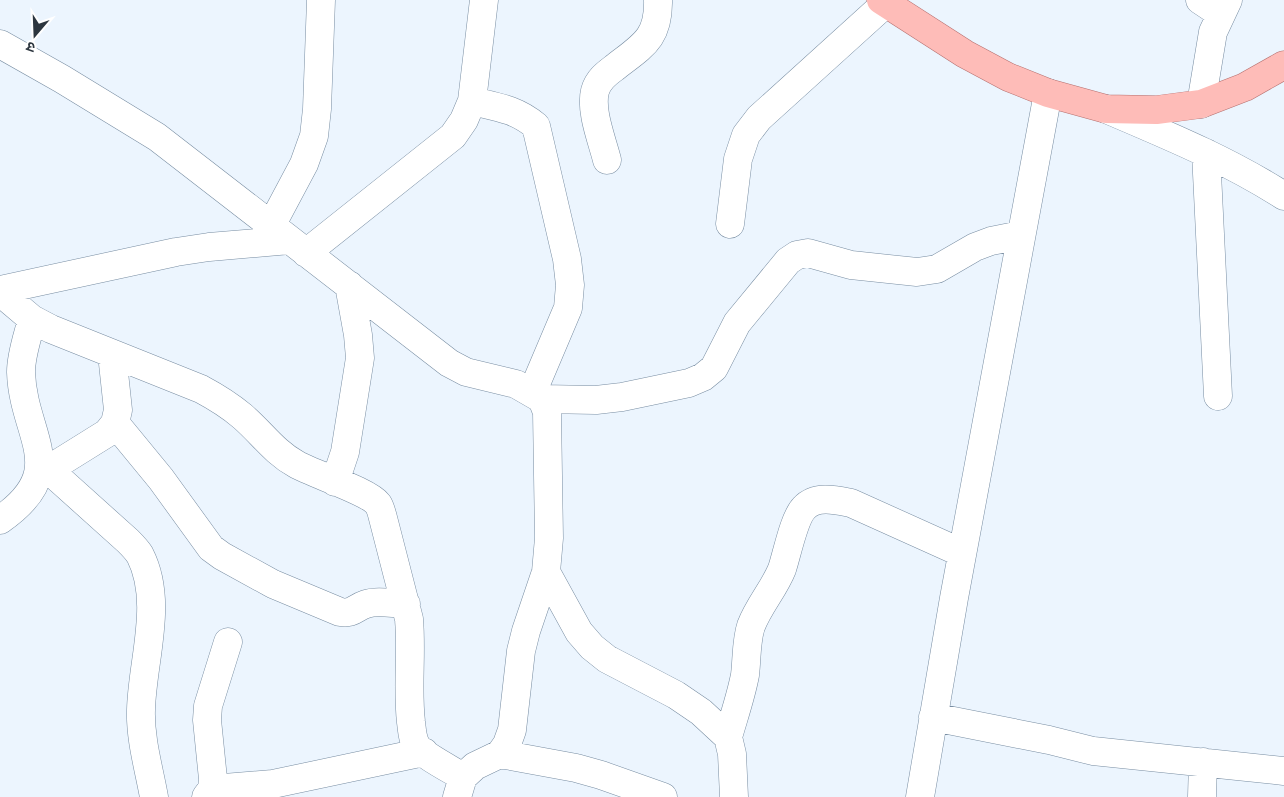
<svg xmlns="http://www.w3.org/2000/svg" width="1284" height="797" viewBox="0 0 1284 797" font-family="'Roboto Serif','Noto Sans Devanagari',serif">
	<rect width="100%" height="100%" fill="#ecf5fe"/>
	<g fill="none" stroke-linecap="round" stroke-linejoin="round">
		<g stroke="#788da2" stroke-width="29">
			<path id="minor" d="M1200 0 1221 14
				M0 44 62 79 157 137 449 363 466 372 516 384 542 399 547 412 549 538 546 572 526 631 521 651 512 730 507 744 500 754 475 766 463 777 457 797
				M472 101C497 107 516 109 536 126L567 259 570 285 568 308 532 393
				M1201 104 1213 32 1228 0
				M1106 109C1167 135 1228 160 1284 196
				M1206 153 1218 396
				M607 160C602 140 590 111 595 91 598 80 606 74 614 68 642 46 659 39 658 0
				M730 224 738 159 746 135 759 118 886 3
				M271 226 304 164 314 136 317 109 321 0
				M306 253 453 136 464 120 472 101 484 0
				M0 290 176 252 209 247 290 240
				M0 292 32 319 51 329 201 389C216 397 229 405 242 416 261 432 274 452 296 464 313 474 368 491 378 504 380 507 382 514 383 518L409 619C412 653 407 688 411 722 412 729 412 738 416 745 422 755 452 770 463 777
				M542 399 596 400 622 397 689 383 703 377 714 368 737 323 788 261 797 255 808 253 851 265 917 272 937 269 975 247 991 241 1021 235
				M115 423 161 479 211 548 222 556 273 584 340 612C354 614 354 608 366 604 378 600 394 604 406 604
				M49 470 128 541C132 545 137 550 140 555 164 602 142 661 141 710 140 739 149 769 154 797
				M38 476 107 433 115 423 118 410 112 354
				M335 482 345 452 360 358 358 335 349 285
				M0 520C72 470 23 437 21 372 21 354 28 336 32 319
				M546 572 579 632 592 647 607 659 676 695 701 712 728 737 732 754 734 797
				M933 717 1049 740 1093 751 1284 771
				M728 737C734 716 741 696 745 675 747 659 746 641 751 626 759 605 774 589 782 569 787 554 794 518 804 508 816 495 836 500 851 503L962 553
				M500 754 576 768 601 775 663 797
				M212 789 273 784 424 752
				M206 797 212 789 213 779 207 720 208 706 228 642
				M920 797 954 598 1048 93
				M1202 797 1203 762"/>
		</g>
		<g stroke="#b5706f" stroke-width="29">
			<path id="major" d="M881 0 965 54 1008 77 1048 93 1106 109 1156 110 1201 104 1245 87 1284 65"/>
		</g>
		<use href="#minor" stroke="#fff" stroke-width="28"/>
		<use href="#major" stroke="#febcb8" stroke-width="28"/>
	</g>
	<g transform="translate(35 35) rotate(199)" stroke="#ffffff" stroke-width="4" paint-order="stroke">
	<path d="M0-4L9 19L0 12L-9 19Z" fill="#2d363f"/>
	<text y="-8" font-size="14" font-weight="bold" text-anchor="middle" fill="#2d363f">उ</text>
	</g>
</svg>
